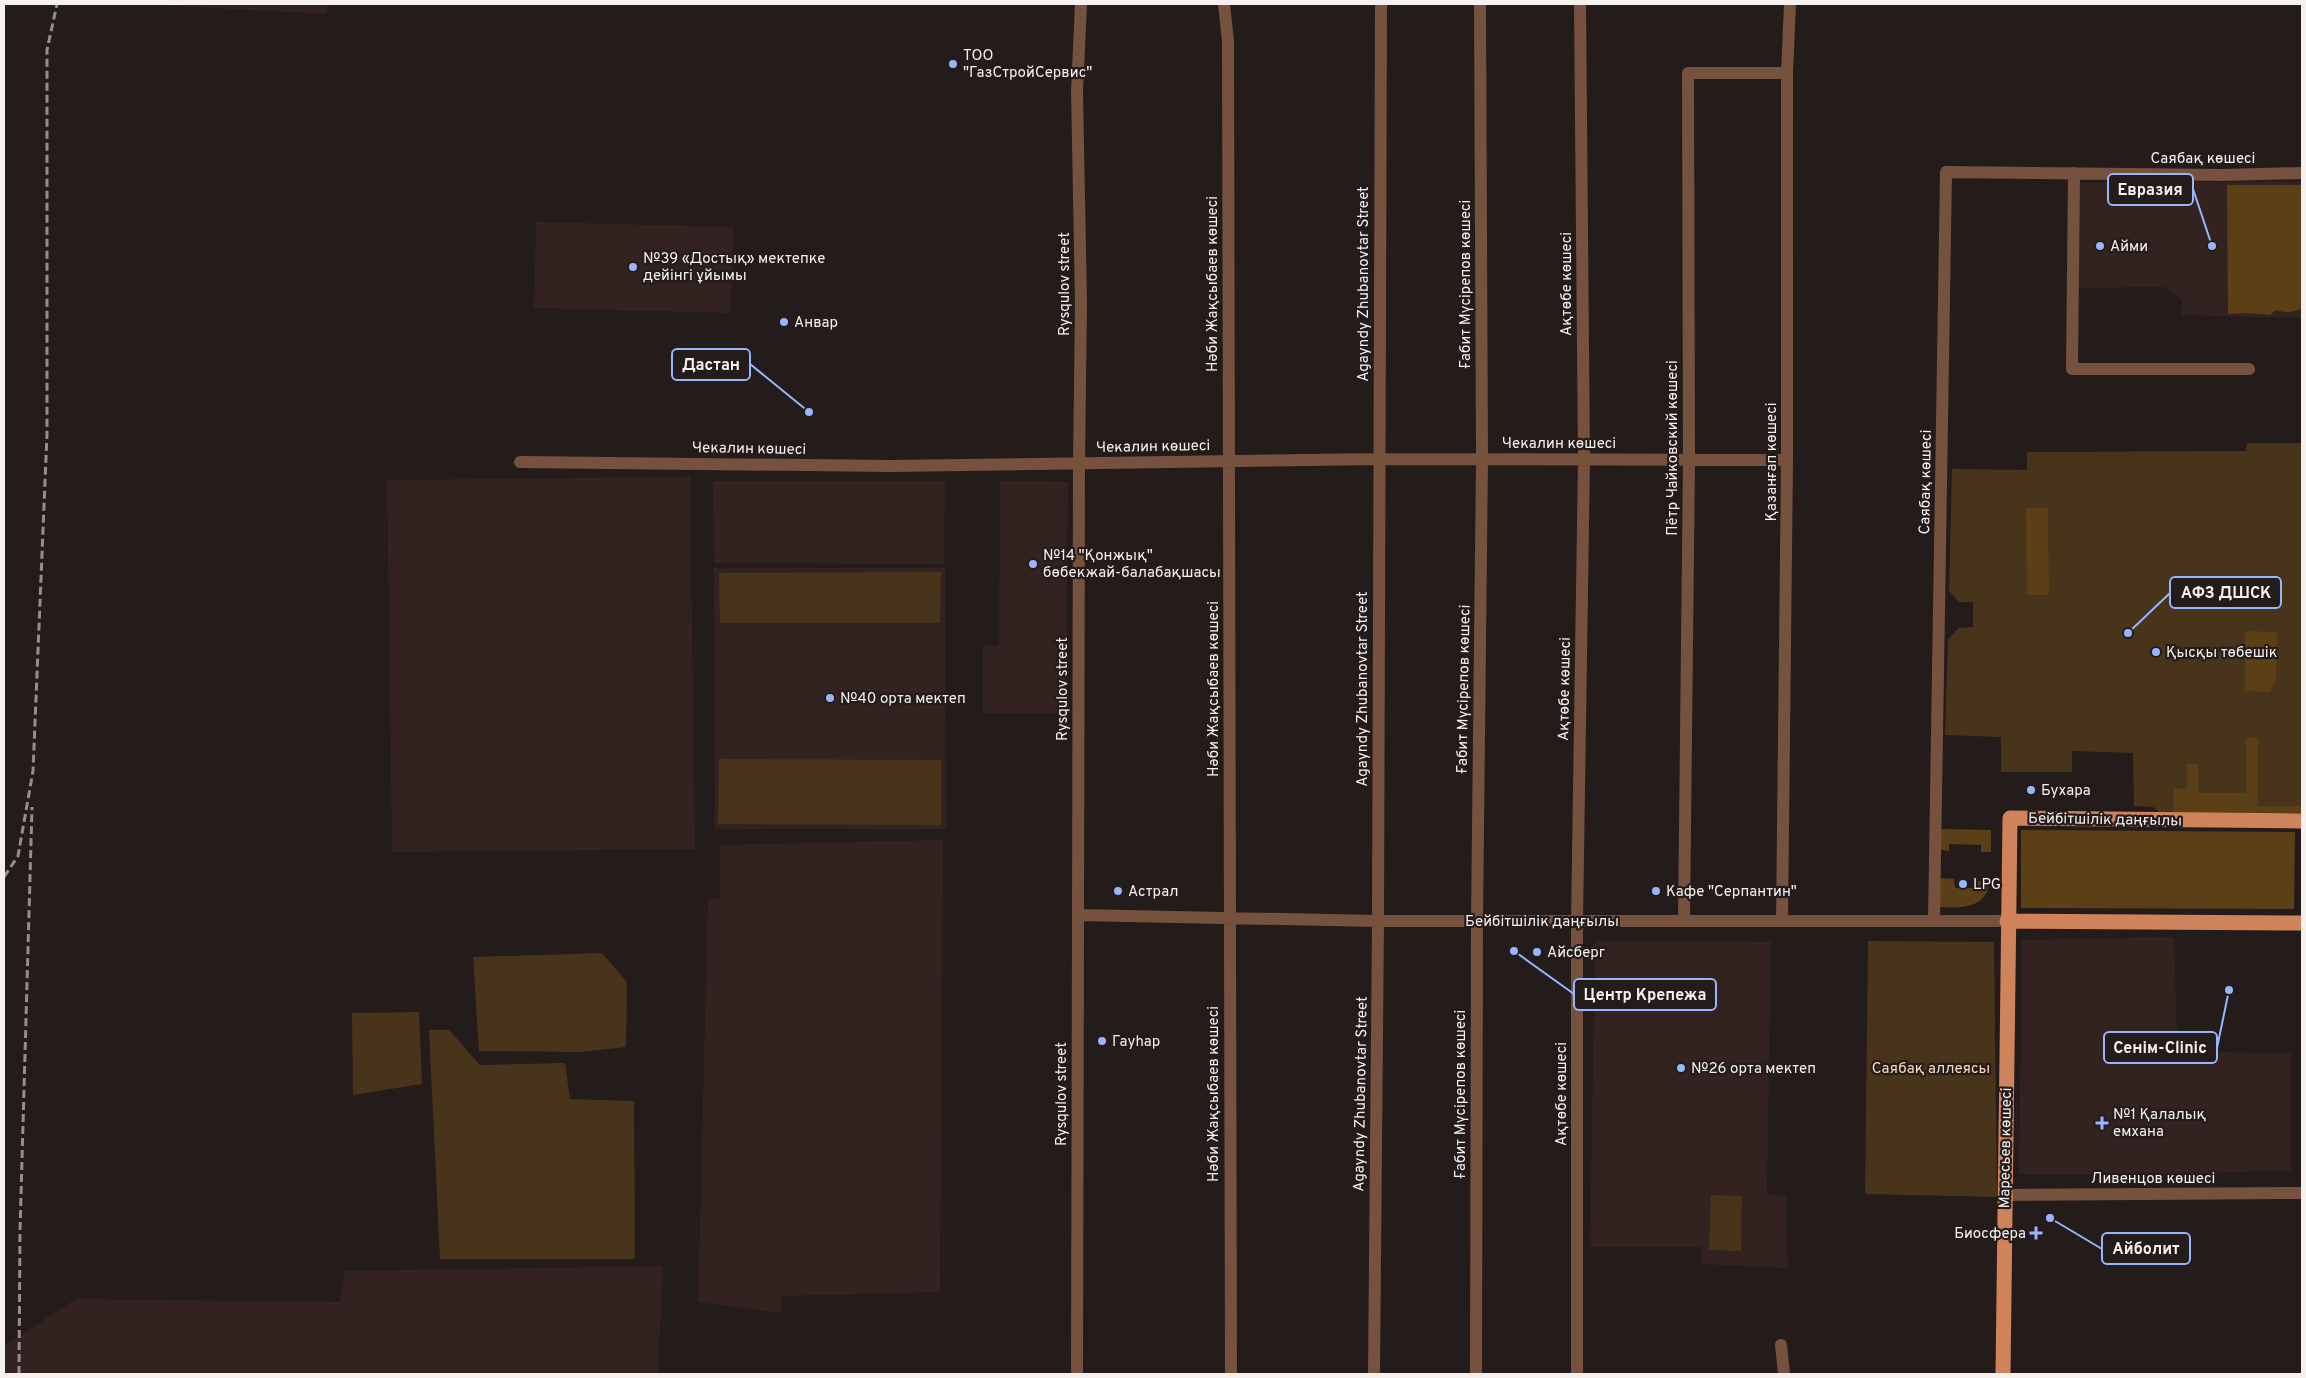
<svg xmlns="http://www.w3.org/2000/svg" width="2306" height="1378" viewBox="0 0 2306 1378" font-family="Overpass,sans-serif">
	<rect width="100%" height="100%" fill="#241b1b"/>
	<path fill="#322321" d="M139 4H328L327 14Z
		M2302 181V318L2182 315V300L2164 287 2078 288V183Z
		M536 222 733 227 731 313 534 308Z
		M690 477 695 849 392 852 387 480Z
		M713 481H945L944 564 714 563Z
		M1000 481 1068 482 1066 713H983V646L999 645Z
		M714 568H945L946 829H715Z
		M943 840 940 1292 782 1296 781 1313 698 1302 708 899 720 898V845Z
		M2174 937 2177 1034 2193 1052 2291 1053V1170L2185 1174H2019L2022 940Z
		M1595 941 1771 942 1767 1194 1786 1196 1788 1268 1702 1264V1247H1590Z
		M663 1266 658 1374H4V1346L76 1299 340 1302 345 1271Z"/>
	<path fill="#47341b" d="M2247 443H2302V813H2160L2153 807 2134 806 2133 753 2072 751V772H2001V737L1945 735 1948 639 1959 628 1973 627V602H1959L1949 591 1952 469 2027 470V452L2246 451Z
		M941 572 940 623H720L719 573Z
		M719 759 941 760V825L718 824Z
		M1868 941 1994 942 1997 1197 1865 1194Z
		M602 953 627 982 626 1047 581 1052 479 1051 473 957Z
		M419 1012 422 1084 353 1095 352 1013Z
		M429 1030H449L480 1065 565 1063 570 1099 634 1101 635 1259H440Z
		M1711 1195 1742 1196 1741 1251 1709 1250Z"/>
	<path fill="#5b3f16" d="M2227 185H2302V308C2294 313 2285 313 2276 310L2270 315 2248 313 2228 314Z
		M2026 508H2048L2049 595H2027Z
		M2245 631 2277 632 2276 680 2270 692 2245 691Z
		M2246 738H2258V806H2302V813H2173L2174 789 2187 788V764H2198V793H2246Z
		M1941 829 1991 830V852H1981V845L1949 844V851L1941 850Z
		M2021 830 2295 832 2294 909 2021 908Z
		M1940 878 1954 879 1955 888H1972L1973 881H1989C1988 909 1960 908 1940 907Z"/>
	<g fill="none" stroke-linecap="round" stroke-linejoin="round">
		<path stroke="#76513e" stroke-width="12" d="M1224 4 1228 41 1231 1374
			M2074 173 2072 369H2249
			M520 462 891 466 1378 459 1787 460
			M1078 915 1378 921H2007
			M1684 921 1689 459 1688 73H1787
			M1782 921 1787 460V73L1790 4
			M1934 921 1946 172 2223 175 2302 173
			M2005 1195 2302 1193
			M1781 1345 1784 1374
			M1077 1374 1079 464 1081 302 1077 91 1081 4
			M1374 1374 1378 921 1381 4
			M1476 1374 1477 921 1482 459 1480 4
			M1577 1374V921L1584 459 1580 4"/>
		<path stroke="#cf835a" stroke-width="15" d="M2007 921 2302 923
			M2003 1374 2010 818 2302 821"/>
		<path stroke="#958e8d" stroke-width="3" stroke-dasharray="8 4" stroke-linecap="butt" d="M4 877 18 856 33 771 47 434V50L57 4
			M19 1374 20 1231 32 807"/>
	</g>
	<g fill="#97b6fd" stroke="#241b1b" stroke-width="2">
		<circle cx="953" cy="64" r="5"/>
		<circle cx="2100" cy="246" r="5"/>
		<circle cx="633" cy="267" r="5"/>
		<circle cx="784" cy="322" r="5"/>
		<circle cx="1033" cy="564" r="5"/>
		<circle cx="2156" cy="652" r="5"/>
		<circle cx="830" cy="698" r="5"/>
		<circle cx="2031" cy="790" r="5"/>
		<circle cx="1963" cy="884" r="5"/>
		<circle cx="1118" cy="891" r="5"/>
		<circle cx="1656" cy="891" r="5"/>
		<circle cx="1537" cy="952" r="5"/>
		<circle cx="1102" cy="1041" r="5"/>
		<circle cx="1681" cy="1068" r="5"/>
		<path d="M2099.5 1115.5h5v5h5v5h-5v5h-5v-5h-5v-5h5z"/>
		<path d="M2033.5 1225.5h5v5h5v5h-5v5h-5v-5h-5v-5h5z"/>
	</g>
	<g text-anchor="middle" stroke-width="4.5" stroke-linejoin="round" paint-order="stroke">
		<g font-size="15" fill="#f6f0ef" stroke="#241b1b" text-anchor="start">
			<text x="963" y="60">ТОО<tspan x="963" dy="17">"ГазСтройСервис"</tspan></text>
			<text x="2110" y="251">Айми</text>
			<text x="643" y="263">№39 «Достық» мектепке<tspan x="643" dy="17">дейінгі ұйымы</tspan></text>
			<text x="794" y="327">Анвар</text>
			<text x="1043" y="560">№14 "Қонжық"<tspan x="1043" dy="17">бөбекжай-балабақшасы</tspan></text>
			<text x="2166" y="657">Қысқы төбешік</text>
			<text x="840" y="703">№40 орта мектеп</text>
			<text x="2041" y="795">Бухара</text>
			<text x="1973" y="889">LPG</text>
			<text x="1128" y="896">Астрал</text>
			<text x="1666" y="896">Кафе "Серпантин"</text>
			<text x="1547" y="957">Айсберг</text>
			<text x="1112" y="1046">Гауhар</text>
			<text x="1691" y="1073">№26 орта мектеп</text>
			<text x="2113" y="1119">№1 Қалалық<tspan x="2113" dy="17">емхана</tspan></text>
			<text x="2026" y="1238" text-anchor="end">Биосфера</text>
		</g>
		<g font-size="15" fill="#f6f0ef" stroke="#241b1b">
			<text x="2203" y="163">Саябақ көшесі</text>
			<text transform="translate(1064 284) rotate(-90)" y="5">Rysqulov street</text>
			<text transform="translate(1212 284) rotate(-90)" y="5">Нәби Жақсыбаев көшесі</text>
			<text transform="translate(1363 284) rotate(-90)" y="5">Agayndy Zhubanovtar Street</text>
			<text transform="translate(1465 284) rotate(-90)" y="5">Ғабит Мүсірепов көшесі</text>
			<text transform="translate(1566 284) rotate(-90)" y="5">Ақтөбе көшесі</text>
			<text x="1559" y="448">Чекалин көшесі</text>
			<text transform="translate(1153 446) rotate(-1)" y="5">Чекалин көшесі</text>
			<text transform="translate(749 448) rotate(1)" y="5">Чекалин көшесі</text>
			<text transform="translate(1672 448) rotate(-90)" y="5">Пётр Чайковский көшесі</text>
			<text transform="translate(1771 462) rotate(-90)" y="5">Қазанғап көшесі</text>
			<text transform="translate(1925 482) rotate(-89)" y="5">Саябақ көшесі</text>
			<text transform="translate(1062 689) rotate(-90)" y="5">Rysqulov street</text>
			<text transform="translate(1213 689) rotate(-90)" y="5">Нәби Жақсыбаев көшесі</text>
			<text transform="translate(1362 689) rotate(-90)" y="5">Agayndy Zhubanovtar Street</text>
			<text transform="translate(1463 689) rotate(-89)" y="5">Ғабит Мүсірепов көшесі</text>
			<text transform="translate(1564 689) rotate(-89)" y="5">Ақтөбе көшесі</text>
			<text transform="translate(2105 819) rotate(1)" y="5">Бейбітшілік даңғылы</text>
			<text x="1542" y="926">Бейбітшілік даңғылы</text>
			<text transform="translate(1061 1094) rotate(-90)" y="5">Rysqulov street</text>
			<text transform="translate(1213 1094) rotate(-90)" y="5">Нәби Жақсыбаев көшесі</text>
			<text transform="translate(1360 1094) rotate(-89)" y="5">Agayndy Zhubanovtar Street</text>
			<text transform="translate(1460 1094) rotate(-90)" y="5">Ғабит Мүсірепов көшесі</text>
			<text transform="translate(1561 1094) rotate(-90)" y="5">Ақтөбе көшесі</text>
			<text transform="translate(2005 1148) rotate(-89)" y="5">Маресьев көшесі</text>
			<text x="2153" y="1183">Ливенцов көшесі</text>
		</g>
		<g font-size="15" fill="#fcddb8" stroke="#241b1b">
			<text x="1931" y="1073">Саябақ аллеясы</text>
		</g>
	</g>
	<path fill="none" stroke="#97b6fd" stroke-width="2" d="M2212 246L2193 189M809 412L750 364M2128 633L2170 593M1514 951L1574 994M2229 990L2217 1048M2050 1218L2102 1249"/>
	<g fill="#97b6fd" stroke="#241b1b" stroke-width="2">
		<circle cx="2212" cy="246" r="5"/>
		<circle cx="809" cy="412" r="5"/>
		<circle cx="2128" cy="633" r="5"/>
		<circle cx="1514" cy="951" r="5"/>
		<circle cx="2229" cy="990" r="5"/>
		<circle cx="2050" cy="1218" r="5"/>
	</g>
	<g fill="#241b1b" stroke="#97b6fd" stroke-width="2">
		<rect x="2108" y="174" width="85" height="31" rx="5"/>
		<rect x="672" y="349" width="78" height="31" rx="5"/>
		<rect x="2170" y="577" width="111" height="31" rx="5"/>
		<rect x="1574" y="979" width="142" height="31" rx="5"/>
		<rect x="2104" y="1032" width="113" height="31" rx="5"/>
		<rect x="2102" y="1233" width="88" height="31" rx="5"/>
	</g>
	<g font-size="16" text-anchor="middle" font-weight="bold" fill="#f6f0ef">
		<text x="2150" y="195">Евразия</text>
		<text x="711" y="370">Дастан</text>
		<text x="2226" y="598">АФЗ ДШСК</text>
		<text x="1645" y="1000">Центр Крепежа</text>
		<text x="2160" y="1053">Сенім-Clinic</text>
		<text x="2146" y="1254">Айболит</text>
	</g>
	<rect width="2306" height="1378" fill="none" stroke="#f6f0ef" stroke-width="10"/>
</svg>
